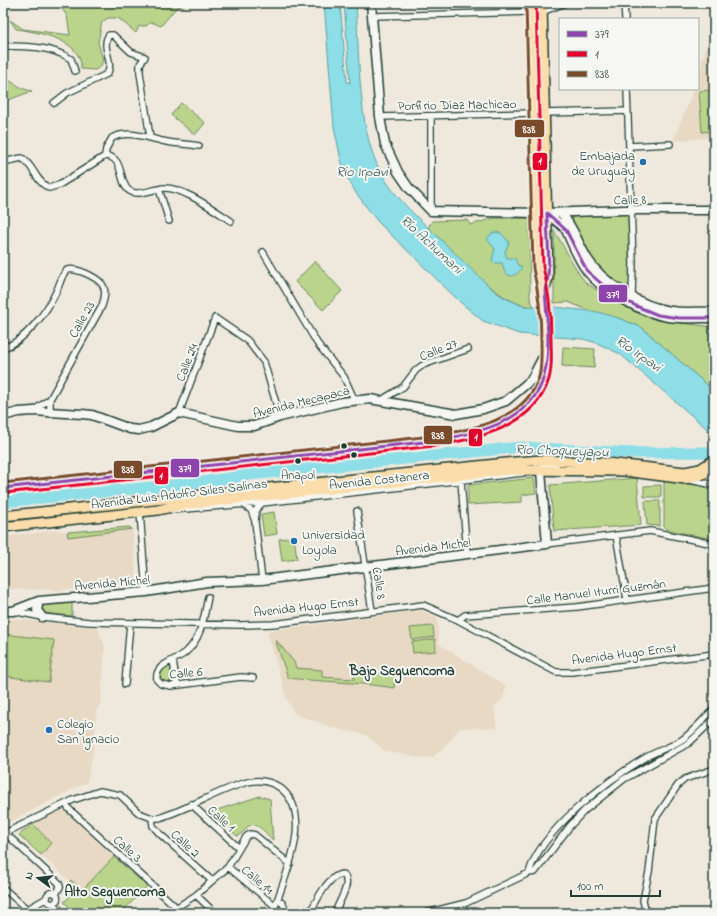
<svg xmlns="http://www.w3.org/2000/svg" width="717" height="916" viewBox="0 0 717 916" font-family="'Indie Flower',sans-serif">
	<rect width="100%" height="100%" fill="#efe9dd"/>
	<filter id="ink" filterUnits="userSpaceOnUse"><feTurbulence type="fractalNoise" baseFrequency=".025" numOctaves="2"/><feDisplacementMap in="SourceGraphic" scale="8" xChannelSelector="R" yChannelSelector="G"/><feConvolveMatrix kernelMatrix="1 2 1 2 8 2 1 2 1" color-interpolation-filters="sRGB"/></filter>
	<g filter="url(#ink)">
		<path fill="#e7d9c3" d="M714 20V137L673 141 694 89H698V75Z
			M129 527 132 529 137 584 61 590 3 589V537L57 530 67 532Z
			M420 610 437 617 439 644 506 686 503 699 494 706 497 728H460L447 744 433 757 421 758 385 751 366 735 333 728 295 714 287 700 267 631Z
			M3 618 98 628 105 647 101 702 96 711 95 741 87 782 3 825Z
			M63 809 114 857 82 891 41 855 51 843 33 824Z"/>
		<path fill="#bbd48b" stroke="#6d8860" d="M39 3H186L175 9 161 26 151 22 146 26H139L136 33 118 18H108L102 22 98 42 103 60 101 66 95 70 81 69C83 39 37 32 16 29L10 20 23 29 70 35 67 16 60 6Z
			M3 77 24 89 32 91 3 102Z
			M714 90V131L702 132 699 91Z
			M181 103 205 123 195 135 171 115Z
			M626 214 628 217 630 282 629 285 624 287C600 276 579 245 572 219L574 216Z
			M494 218H526L529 219 530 299 534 307C498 306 454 252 428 228L432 221 467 220 470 225Z
			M554 230 579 274 586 283 597 290 656 320 714 327V391L641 327 618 318 590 311 568 302 554 303Z
			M315 261 342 291 323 310 295 282Z
			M563 347 595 349 594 368 562 366Z
			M534 478 536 493 522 495V502L468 505V485Z
			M637 478 641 525 554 531 550 485Z
			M664 481 703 486 714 490V536L707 538 669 530 664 527Z
			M661 485V497H644V486Z
			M645 501H660V526L647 525Z
			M274 512 277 534 264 536 261 514Z
			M129 527 132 529 68 537 67 532Z
			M294 537 297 559 282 561 279 539Z
			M72 602V616L44 613 41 610 44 604Z
			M433 626 434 637 412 640 410 628Z
			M3 634 54 640 49 682 3 676Z
			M275 639 294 662 296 668 322 670V677L354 679 355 672 395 674 394 688C359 682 323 682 288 678Z
			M435 639 436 651 413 653 412 642Z
			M165 667H171V682H162L159 678 160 673Z
			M260 796 270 799 273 840C263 831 254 816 244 831 241 834 240 836 237 836L211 812Z
			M33 824 51 843 41 855 19 835Z
			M114 857 147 886 124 910 128 913H106L100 911 99 913H75L64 902 71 895 64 888 71 880 82 890Z"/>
		<path fill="#8ddee7" stroke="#619e9f" d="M324 3H340L347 82 350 83 344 3H356C359 48 358 116 374 157 386 190 412 212 436 235 454 253 473 270 491 288L503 297 523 306 555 307 598 312 618 318 641 327 714 391V437L705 427 620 354 597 343 583 339 519 334 483 321 460 302 378 222 356 193 347 177 341 160 334 127Z
			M496 232 501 233 509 242 505 252 507 258H515L518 266H522C520 274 509 281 504 270 503 268 503 265 502 263H494L492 260 495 249 487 239 492 233Z"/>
		<path fill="#efe9dd" d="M539 305H554L553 339 539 338Z"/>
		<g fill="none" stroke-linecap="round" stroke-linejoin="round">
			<path stroke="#619e9f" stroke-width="2" d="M149 8 150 3"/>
			<path stroke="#8ddee7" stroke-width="11" d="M3 502 202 482 249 475 521 447 633 453 705 452 714 457"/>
			<g stroke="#1f3d34" stroke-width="8">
				<path id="street" d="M624 3 625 19
					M542 12 565 3
					M372 16 531 12
					M3 46C26 46 51 46 71 59L75 71
					M627 89 633 263 632 296
					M54 103 67 93 107 74C115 62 100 47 109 35H113L131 52 145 57 140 64V73L150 137
					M544 113 627 111
					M431 116V211
					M380 117 534 113
					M629 146 670 144
					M105 156C128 156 115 193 137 193 144 193 152 190 159 189L169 221
					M105 156 106 149 112 138C129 129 150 139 167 142 177 144 188 144 199 146
					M3 162 22 158C34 166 35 181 49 188L59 185 105 156
					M159 189C176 182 216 211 231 221
					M263 252 317 343 344 377 354 399
					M3 348C24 342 47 312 56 292 60 285 61 275 67 270 76 267 96 277 102 284 107 291 104 299 102 306L50 399
					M380 401 403 387 416 370 423 365 468 349
					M33 411 50 399V414
					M179 413 215 318 247 340 264 362 280 417
					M690 480 714 485
					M461 481 467 554
					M262 503 256 510 255 522 262 580
					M243 504 251 510 255 521
					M172 510 262 503 523 473
					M357 511 372 611
					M140 512 146 592
					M616 535 627 599
					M547 544 650 531 714 544
					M208 597C204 616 202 638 186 652 177 661 154 663 157 680L161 684 171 686 241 677 253 678
					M13 611 42 617 89 622 241 625 273 624 423 605 458 620 556 672H572L714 654
					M458 620 465 615 577 607 714 588
					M173 661 177 685
					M125 684 130 623
					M66 804 69 809 176 907
					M191 804 239 848
					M152 818 153 826 160 834 211 880
					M5 833 59 883 60 887 56 894
					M3 834 73 800 100 791 120 795 139 813 152 818H159C188 809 215 792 244 783 257 779 268 780 279 787 317 814 283 879 273 913
					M228 867 275 906
					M529 873C540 831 609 779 645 758 657 751 671 747 683 739 694 731 704 718 714 709
					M3 888 27 909
					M46.5 898a5.5 5.5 0 1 1 11 0a5.5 5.5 0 1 1-11 0Z
					M196 895 215 913
					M278 899 283 904 287 913
					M54 904 63 913
					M21 913 47 898
					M168 913 196 895 228 867 246 837 250 834 255 835 290 864
					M310 913C316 901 329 874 343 874 353 883 338 902 335 913
					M426 913 466 903 529 873 535 872 570 826 585 810 624 779 689 743 714 719
					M646 913 643 900 649 872 655 819 678 785 685 779 714 769"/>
			</g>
			<g stroke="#1f3d34" stroke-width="11">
				<path id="secondary" d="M371 3 380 117 385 144 398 172 409 188 431 211 536 213
					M547 213C553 220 561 223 566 230 572 244 578 259 587 271 603 292 643 313 668 317 683 319 699 318 714 318
					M547 213 624 210H714
					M561 213C573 226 578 243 587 258 602 283 642 307 671 311 685 313 700 311 714 312
					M3 416 19 412 33 411 82 414 92 415 130 429 139 430 151 427 179 413 238 426H254L280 417 342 402 370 399 456 414 483 409 506 401 531 380 546 351
					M39 601 37 610 42 617
					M3 611H13L39 601 146 592 207 582 262 580 547 544 541 471 544 464H555"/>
			</g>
			<g stroke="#1f3d34" stroke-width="12">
				<path id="primary" d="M542 3 548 277 545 289
					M3 488 433 441C471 435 527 424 542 383 548 369 546 352 546 337 546 311 546 294 538 268L531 3
					M3 516 516 462 542 460 607 463 685 472 700 469 714 460
					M3 527 158 510 181 505 509 470 624 471 686 479 701 475 714 468"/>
			</g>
			<use href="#street" stroke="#f6f6f2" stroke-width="5.5"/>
			<use href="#secondary" stroke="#f6f6f2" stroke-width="8"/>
			<use href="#primary" stroke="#faddab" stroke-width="9"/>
			<g stroke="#f6f6f2" stroke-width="6">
				<path id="bus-1" d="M547 213 566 230 587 271 613 294 636 306 658 315 679 318H714
					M3 488 433 441C474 434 532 423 544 376 551 349 547 319 545 291 545 286 547 282 548 277 550 256 547 234 547 213"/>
			</g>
			<g stroke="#f6f6f2" stroke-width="6">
				<path id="bus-2" d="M4 493 434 446C477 439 535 427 549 379 553 365 551 351 551 337 551 313 549 290 543 267L536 3"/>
			</g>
			<g stroke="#f6f6f2" stroke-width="6">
				<path id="bus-3" d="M3 483 432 436C471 430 526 420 539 377 542 365 541 353 541 341 541 315 539 293 533 268L526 3"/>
			</g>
			<use href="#bus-1" stroke="#8e44ad" stroke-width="3"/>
			<use href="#bus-2" stroke="#e4002b" stroke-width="3"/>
			<use href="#bus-3" stroke="#7a4b2a" stroke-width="3"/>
		</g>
	</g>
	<g fill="#1f6fb2" stroke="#f6f6f2" stroke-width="1.5">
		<circle cx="643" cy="162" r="4"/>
		<circle cx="294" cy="541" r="4"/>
		<circle cx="49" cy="730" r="4"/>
	</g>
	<g fill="#1f3d34" stroke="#f6f6f2" stroke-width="1.5">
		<circle cx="344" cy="446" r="3.5"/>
		<circle cx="354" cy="455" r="3.5"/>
		<circle cx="298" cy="461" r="3.5"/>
	</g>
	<g text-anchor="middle" stroke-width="4" stroke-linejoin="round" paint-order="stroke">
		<g font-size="12" fill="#1f3d34" stroke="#f6f6f2">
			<text x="298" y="479">Anapol</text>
		</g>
		<g font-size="13" fill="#1f3d34" stroke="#f6f6f2">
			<text transform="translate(457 104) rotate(-1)" y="5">Porfirio Díaz Machicao</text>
			<text transform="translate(630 199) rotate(-1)" y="5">Calle 8</text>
			<text transform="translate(81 319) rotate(-61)" y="5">Calle 23</text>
			<text transform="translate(438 349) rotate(-22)" y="5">Calle 27</text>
			<text transform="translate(186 362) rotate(-69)" y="5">Calle 24</text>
			<text transform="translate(301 401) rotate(-14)" y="5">Avenida Mecapaca</text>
			<text transform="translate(379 479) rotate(-6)" y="5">Avenida Costanera</text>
			<text transform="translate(179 493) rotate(-7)" y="5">Avenida Luis Adolfo Siles Salinas</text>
			<text transform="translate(433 546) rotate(-7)" y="5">Avenida Michel</text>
			<text transform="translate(112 582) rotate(-5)" y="5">Avenida Michel</text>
			<text transform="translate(380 583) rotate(81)" y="5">Calle 8</text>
			<text transform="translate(596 591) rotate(-7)" y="5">Calle Manuel Iturri Guzmán</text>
			<text transform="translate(306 606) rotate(-6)" y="5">Avenida Hugo Ernst</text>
			<text transform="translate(624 653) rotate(-7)" y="5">Avenida Hugo Ernst</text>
			<text transform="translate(186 672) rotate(-5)" y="5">Calle 6</text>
			<text transform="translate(222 818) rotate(42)" y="5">Calle 1</text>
			<text transform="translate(186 843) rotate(42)" y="5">Calle 2</text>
			<text transform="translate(128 848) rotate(42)" y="5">Calle 3</text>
			<text transform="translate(258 879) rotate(40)" y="5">Calle 14</text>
		</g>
		<g font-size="13" fill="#1f3d34" stroke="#f6f6f2" text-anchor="start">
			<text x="635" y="160" text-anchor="end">Embajada<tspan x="635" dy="15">de Uruguay</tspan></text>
			<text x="302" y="539">Universidad<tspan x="302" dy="15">Loyola</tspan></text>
			<text x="57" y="728">Colegio<tspan x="57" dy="15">San Ignacio</tspan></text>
		</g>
		<g font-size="14" font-style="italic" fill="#355d58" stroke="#f6f6f2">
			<text x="362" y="176">Río Irpavi</text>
			<text transform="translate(432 244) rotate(43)" y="5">Río Achumani</text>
			<text transform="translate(639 353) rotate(35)" y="5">Río Irpavi</text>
			<text transform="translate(562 450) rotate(2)" y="5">Río Choqueyapu</text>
		</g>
		<g font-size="14" font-weight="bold" fill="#1f3d34" stroke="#f6f6f2">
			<text x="402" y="675">Bajo Seguencoma</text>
			<text x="115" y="896">Alto Seguencoma</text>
		</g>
	</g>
	<g stroke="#f6f6f2" stroke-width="1.5">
		<rect x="514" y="119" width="31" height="19" rx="4" fill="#7a4b2a"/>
		<rect x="532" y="152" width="16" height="19" rx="4" fill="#e4002b"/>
		<rect x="598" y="284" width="30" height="19" rx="4" fill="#8e44ad"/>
		<rect x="423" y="425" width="30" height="20" rx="4" fill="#7a4b2a"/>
		<rect x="468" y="428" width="15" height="19" rx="4" fill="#e4002b"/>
		<rect x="170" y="458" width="30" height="20" rx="4" fill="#8e44ad"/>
		<rect x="113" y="460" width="30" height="19" rx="4" fill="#7a4b2a"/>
		<rect x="154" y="466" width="15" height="19" rx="4" fill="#e4002b"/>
	</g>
	<g font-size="11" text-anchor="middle" font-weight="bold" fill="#fff">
		<text x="529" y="133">838</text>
		<text x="540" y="165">1</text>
		<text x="613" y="298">379</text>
		<text x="438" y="439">838</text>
		<text x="476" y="441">1</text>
		<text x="185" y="472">379</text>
		<text x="128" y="473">838</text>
		<text x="161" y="480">1</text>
	</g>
	<rect width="717" height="916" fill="none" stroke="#f6f6f2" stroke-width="16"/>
	<rect x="8" y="8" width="701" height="900" fill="none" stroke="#1f3d34" stroke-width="1.5" filter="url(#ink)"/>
	<rect x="559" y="18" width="140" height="72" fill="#f6f6f2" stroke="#a0aca6"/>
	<rect x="567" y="31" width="20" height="6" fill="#8e44ad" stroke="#a0aca6"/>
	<text x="595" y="38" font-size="12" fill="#1f3d34">379</text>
	<rect x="567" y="51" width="20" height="6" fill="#e4002b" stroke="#a0aca6"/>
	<text x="595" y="58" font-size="12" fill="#1f3d34">1</text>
	<rect x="567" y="71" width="20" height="6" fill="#7a4b2a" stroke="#a0aca6"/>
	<text x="595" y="78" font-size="12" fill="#1f3d34">838</text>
	<g transform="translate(38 878) rotate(285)" stroke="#f6f6f2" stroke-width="3" paint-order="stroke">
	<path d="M0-3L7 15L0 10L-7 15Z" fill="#1f3d34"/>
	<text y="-6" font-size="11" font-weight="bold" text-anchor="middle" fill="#1f3d34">N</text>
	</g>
	<path d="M571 890v6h89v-6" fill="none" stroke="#1f3d34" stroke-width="2"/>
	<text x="577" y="890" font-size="12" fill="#1f3d34" stroke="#f6f6f2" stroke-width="3" paint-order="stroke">100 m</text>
</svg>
